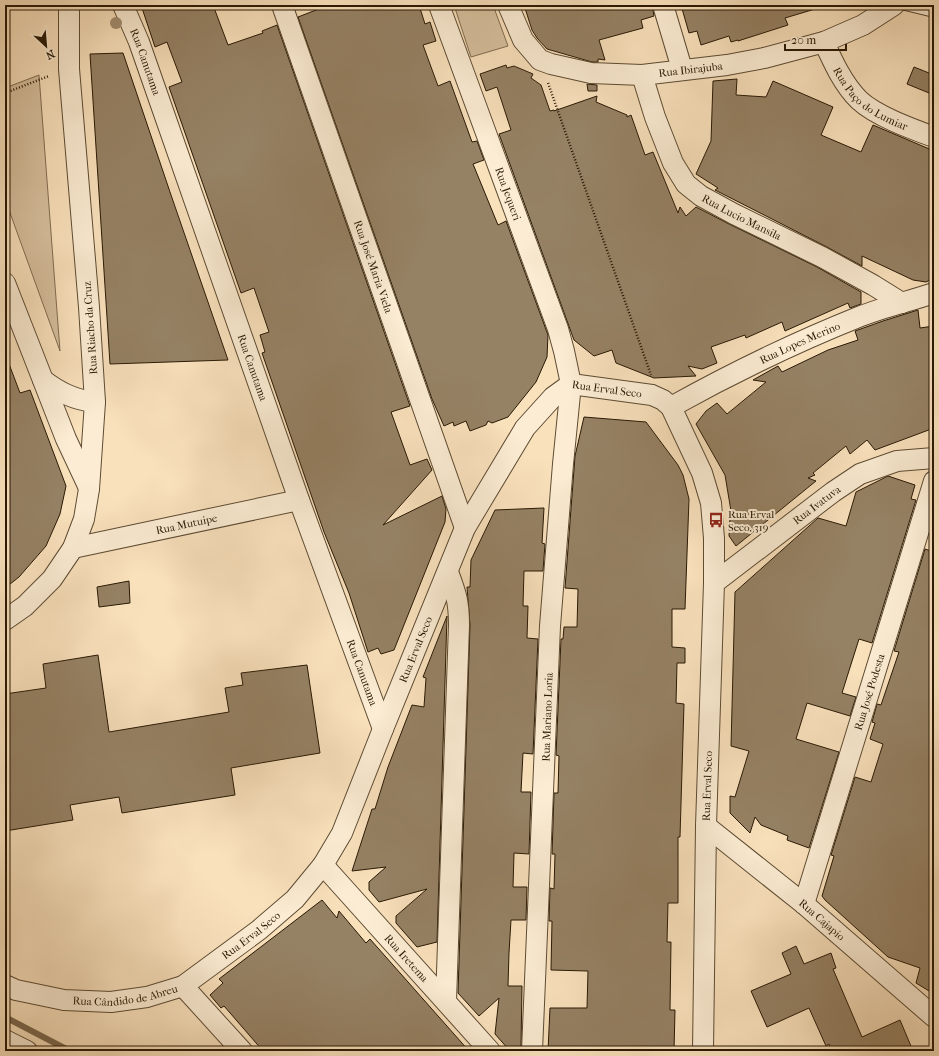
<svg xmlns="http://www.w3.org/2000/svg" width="939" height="1056" viewBox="0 0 939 1056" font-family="'IM FELL French Canon',serif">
	<rect width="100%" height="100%" fill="#f9e1bc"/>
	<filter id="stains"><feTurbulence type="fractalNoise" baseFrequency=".005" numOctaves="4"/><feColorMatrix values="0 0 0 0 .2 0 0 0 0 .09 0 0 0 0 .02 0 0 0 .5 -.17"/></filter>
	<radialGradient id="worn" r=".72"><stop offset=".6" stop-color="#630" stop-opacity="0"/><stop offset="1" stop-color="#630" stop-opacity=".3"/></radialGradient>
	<path fill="#d6bf9d" stroke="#806c51" d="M454 5H493L508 46 471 57Z
		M39 75 60 351 5 199V88Z"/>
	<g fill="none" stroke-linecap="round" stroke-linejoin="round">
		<path stroke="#7b684e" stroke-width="6" d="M5 1017 70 1051"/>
	</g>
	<path fill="#958164" stroke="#291905" d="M141 5H213L228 45 263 33 262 31 277 25 410 406 391 412 410 465 427 459 432 470 383 525 442 496 446 509 445 522 394 650 381 654 378 648 368 652 349 593 324 532 262 353 265 352 260 335 269 332 254 288 241 293 169 87 182 82 167 42 155 47Z
		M329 5H419L425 24 430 22 436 41 423 45 438 86 450 81 472 142 477 141 484 160 473 164 498 225 506 221 548 335 547 357 536 382 508 417 492 423 488 421 486 425 470 431 466 421 454 426 453 422 444 426 432 399 298 17Z
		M524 5H652L654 16 641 20 643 28 599 40 605 60 598 59V62H592L547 49 537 38 532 30Z
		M681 5H815V9L785 18 788 25 738 41V40L731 42 729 36 701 45 697 31 689 33Z
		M123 53 171 195 228 360 110 364 90 54Z
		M506 65 507 68 514 66 533 74 531 78 541 85 550 111 554 110V111L597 96 596 102 627 115V117L631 115 645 155 653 152 678 213 680 207 686 216 696 207 729 224 817 267 861 292V304L850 308 848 303 785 331 782 322 746 338 745 335 711 347 717 363 702 369 688 366 696 376 654 378 616 363 612 350 594 356 574 340 499 134 511 130 497 87 486 91 480 74Z
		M914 67 934 75V95L907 84Z
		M737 79 736 95 766 97 773 81 833 107 821 135 861 152 873 125 934 151V278L926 282 913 280 862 256V266L827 247 715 190 718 188 696 174 711 141 713 81Z
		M587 84 597 85V91H588Z
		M918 310 920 328 934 326V428L875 450 867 440 850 454 846 446 813 473 815 475 808 478 816 481 736 546 729 536 730 518 732 517 725 475 696 424 706 411 717 403 727 414 766 382 753 380 778 366 782 372 828 350 858 340 855 331 883 321Z
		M6 356 20 393 30 390 66 486 60 514 46 546 19 577 5 588V357Z
		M584 417 646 422 678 465 683 475 689 499 685 609H672V647L685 648V663H677L676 703 684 704 680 837H678V903H668L667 942H671L670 1010H675L674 1051H548L550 1008H587L588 971 551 970 552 921H549L550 888 554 889 555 854H552L554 793H558L559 756 556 755 561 639H563L564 627H577L578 589 565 588 575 456Z
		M888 476 915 485 911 499 916 500 872 643 859 639 847 677 842 693 856 697 850 716 807 703 796 739 839 752 809 848 787 840 788 836 761 825 755 817 750 833 730 813V796L735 797 749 751 731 746 735 592 818 518 846 526 856 492Z
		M544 508 542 543 545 544 543 571H524L523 606H528L527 638 538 639 533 754 523 753 521 792H531L529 854 514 853 513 887H527L526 920H511L509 953 508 986H522L521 1047 519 1051H510L495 1034 499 998 479 1016 458 993 470 625 467 587H470L471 560 495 510Z
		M925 549 934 552V994L916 983 920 968 888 957 825 900 822 896 834 856 831 855 855 777 871 782 883 744 870 739 875 723 872 722 877 704 881 705 899 652 894 651Z
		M129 581 130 603 99 607 97 587Z
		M447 616 437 942 417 947 396 923V916L427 889 379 902 369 890V882L386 867 352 871 372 809H375L388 767 412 705 424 707 426 678 423 677Z
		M98 655 109 732 229 712 225 688 243 685 241 673 307 665 320 753 231 768 235 795 122 813 119 797 70 805 73 820 5 831V694L46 688 43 664Z
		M322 900 337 918 339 911 366 943 370 939 469 1051H263L224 1006 221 1008 210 995 223 983 219 979Z
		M796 946 804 964 831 953 836 968 833 969 862 1037 900 1020 913 1051H831L829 1044 826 1046 809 1008 767 1027 751 991 791 974 782 953Z"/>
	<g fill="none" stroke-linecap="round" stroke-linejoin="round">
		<g stroke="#5d4b33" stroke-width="12">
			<path id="service" d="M905 5 934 12"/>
		</g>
		<g stroke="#5d4b33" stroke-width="22">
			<g id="minor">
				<path id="s1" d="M123 5 139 42 299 500 383 729"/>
				<path id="s2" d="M282 5 465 528"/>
				<path id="s3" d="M439 5 558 329 564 351 571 384 563 464 550 626 532 1051"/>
				<path id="s4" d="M508 5 523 40 540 60 551 64 591 73 642 75 727 65 764 58 824 42 863 25 894 5"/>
				<path d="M663 5 682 69"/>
				<path id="s5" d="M824 42C833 62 843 84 859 100 876 116 912 129 934 137"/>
				<path id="s6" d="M642 75 655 117 673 163 686 184 701 196 734 214 822 257 873 285 902 303"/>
				<path d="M5 283 66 439 89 488"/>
				<path d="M43 380C59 392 74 400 95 402"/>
				<path id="s7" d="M671 407C732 373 796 342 861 316 885 307 910 301 934 293"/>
				<path id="s8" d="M73 548 299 500"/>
				<path id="s9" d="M714 583 833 492 860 474 897 461 934 458"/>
				<path d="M5 620 25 606 52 579 73 548 84 519 89 489 95 402 89 307 69 69V5"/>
				<path id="s10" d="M706 826 804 904 934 1017"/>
				<path id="s11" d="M323 865 490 1051"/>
				<path id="s12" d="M804 904 934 481"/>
				<path id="s13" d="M5 985 16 990 64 1000 111 1002 147 997 183 986 259 930 295 899 323 865 342 833 383 729 465 528 525 428 553 397 571 384 652 395 663 400 671 407 702 473 711 503 714 538V583L706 826 703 1051"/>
				<path d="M183 986 242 1051"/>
				<path d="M446 1001 459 625C459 602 456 593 448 572"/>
				<path d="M5 1040 27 1051"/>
			</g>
		</g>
		<path stroke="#291905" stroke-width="2.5" stroke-dasharray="1 2" stroke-linecap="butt" d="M548 83 651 375
			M5 93 49 76"/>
		<use href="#service" stroke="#fbecd3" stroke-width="10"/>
		<use href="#minor" stroke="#fbecd3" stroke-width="20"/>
	</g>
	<circle fill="#a38e71" cx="116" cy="23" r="6"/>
	<defs>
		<g id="bus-bare" transform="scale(1.2)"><path d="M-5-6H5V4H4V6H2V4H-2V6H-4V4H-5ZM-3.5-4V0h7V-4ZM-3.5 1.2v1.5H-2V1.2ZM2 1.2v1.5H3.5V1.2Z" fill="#8f2418" stroke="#fbecd3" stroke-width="2.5" paint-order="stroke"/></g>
	</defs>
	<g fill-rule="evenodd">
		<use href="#bus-bare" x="716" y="520"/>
	</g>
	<g text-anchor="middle" stroke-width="4" stroke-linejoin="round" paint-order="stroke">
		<g font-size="11" fill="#291905" stroke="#fbecd3">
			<text dy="4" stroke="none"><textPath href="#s1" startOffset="61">Rua Canutama</textPath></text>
			<text dy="4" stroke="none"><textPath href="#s4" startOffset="217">Rua Ibirajuba</textPath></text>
			<text dy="4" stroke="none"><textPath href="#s5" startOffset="76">Rua Paço do Lumiar</textPath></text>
			<text dy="4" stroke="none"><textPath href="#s3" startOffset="201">Rua Jequeri</textPath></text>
			<text dy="4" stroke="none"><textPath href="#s6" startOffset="183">Rua Lucio Mansila</textPath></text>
			<text dy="4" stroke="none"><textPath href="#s2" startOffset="277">Rua José Maria Viela</textPath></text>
			<text transform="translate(90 328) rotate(-94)" y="4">Rua Riacho da Cruz</text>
			<text dy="4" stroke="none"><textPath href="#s7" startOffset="144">Rua Lopes Merino</textPath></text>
			<text dy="4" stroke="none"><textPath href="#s1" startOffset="385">Rua Canutama</textPath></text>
			<text dy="4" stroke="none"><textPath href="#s13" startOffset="951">Rua Erval Seco</textPath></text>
			<text dy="4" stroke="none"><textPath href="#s9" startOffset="129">Rua Ivatuva</textPath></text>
			<text dy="4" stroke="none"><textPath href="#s8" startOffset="116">Rua Mutuipe</textPath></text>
			<text dy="4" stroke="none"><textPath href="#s13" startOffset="603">Rua Erval Seco</textPath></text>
			<text dy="4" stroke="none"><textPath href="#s1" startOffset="709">Rua Canutama</textPath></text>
			<text dy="4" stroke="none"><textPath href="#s12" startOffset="222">Rua José Podesta</textPath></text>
			<text transform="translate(547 717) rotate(-88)" y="4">Rua Mariano Loria</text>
			<text transform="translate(707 786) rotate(-88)" y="4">Rua Erval Seco</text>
			<text dy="4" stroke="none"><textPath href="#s10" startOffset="149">Rua Cajapio</textPath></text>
			<text dy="4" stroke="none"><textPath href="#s13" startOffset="267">Rua Erval Seco</textPath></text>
			<text dy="4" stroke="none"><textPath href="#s11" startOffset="125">Rua Iretema</textPath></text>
			<text dy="4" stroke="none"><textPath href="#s13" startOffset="123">Rua Cândido de Abreu</textPath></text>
		</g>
		<g font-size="11" fill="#291905" stroke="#fbecd3" text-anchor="start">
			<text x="728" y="518">Rua Erval<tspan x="728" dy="13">Seco, 319</tspan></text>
		</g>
	</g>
	<rect width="939" height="1056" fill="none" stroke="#f9e1bc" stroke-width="20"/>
	<rect x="6" y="6" width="927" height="1044" fill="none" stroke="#291905" stroke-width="2"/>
	<rect x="10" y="10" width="919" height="1036" fill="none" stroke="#291905"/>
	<g transform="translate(46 46) rotate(154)" stroke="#fbecd3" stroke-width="3" paint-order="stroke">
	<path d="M0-3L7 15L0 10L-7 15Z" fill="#291905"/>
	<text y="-6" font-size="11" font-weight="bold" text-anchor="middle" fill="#291905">N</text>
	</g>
	<path d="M785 44v6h61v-6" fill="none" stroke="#291905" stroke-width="2"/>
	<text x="791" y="44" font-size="12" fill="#291905" stroke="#fbecd3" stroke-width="3" paint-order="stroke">20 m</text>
	<rect width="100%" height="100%" filter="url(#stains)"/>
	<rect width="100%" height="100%" fill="url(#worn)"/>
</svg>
